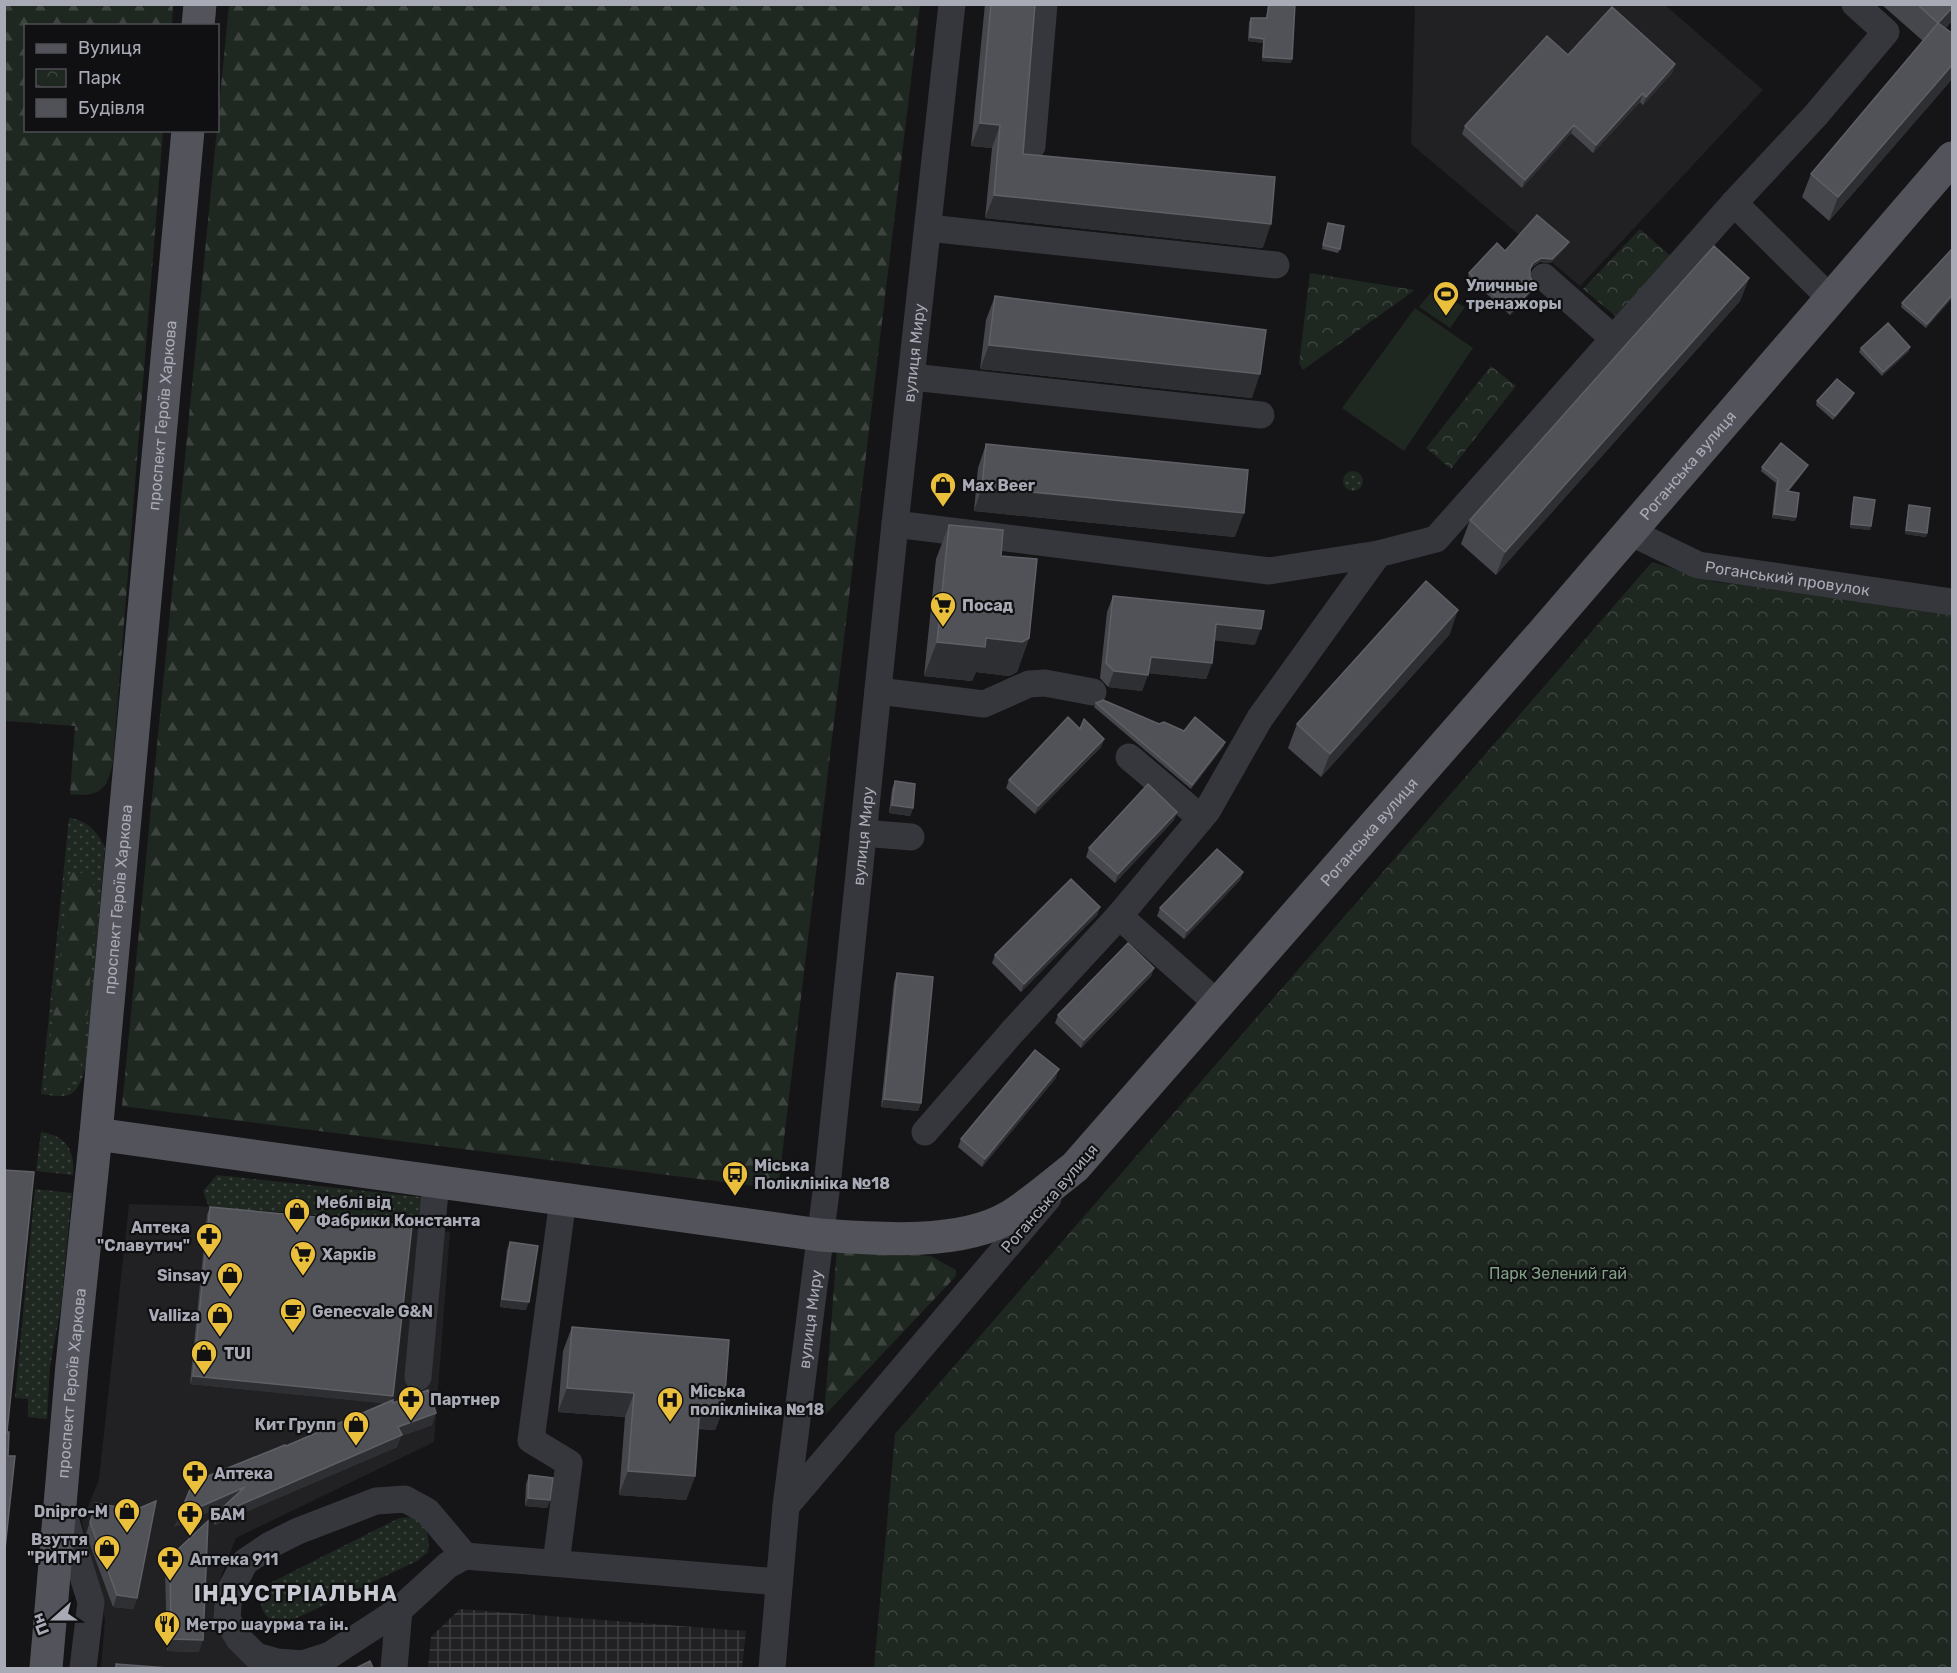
<svg xmlns="http://www.w3.org/2000/svg" width="1957" height="1673" viewBox="0 0 1957 1673" font-family="Rubik,sans-serif">
	<defs>
		<pattern id="industrial-grid" width="8" height="8" patternUnits="userSpaceOnUse" patternTransform="scale(1.5)"><rect width="8" height="8" fill="#212124"/><path d="M0 4h8M4 0v8" fill="none" stroke="#3e3f42"/></pattern>
		<pattern id="grass-dots" width="8" height="8" patternUnits="userSpaceOnUse" patternTransform="scale(1.5)"><rect width="8" height="8" fill="#1f2721"/><path d="M2 2h.1M6 6h.1" fill="none" stroke="#3d443f" stroke-width="1.8" stroke-linecap="round"/></pattern>
		<pattern id="forest-firs" width="22" height="20" patternUnits="userSpaceOnUse" patternTransform="scale(1.5)"><rect width="22" height="20" fill="#1f2721"/><path d="M5 1l3.5 6h-7zM16 11l3.5 6h-7z" fill="#3d443f"/></pattern>
		<pattern id="park-crowns" width="20" height="18" patternUnits="userSpaceOnUse" patternTransform="scale(1.5)"><rect width="20" height="18" fill="#1f2721"/><path d="M2 6a3 3 0 1 1 6 0M12 15a3 3 0 1 1 6 0" fill="none" stroke="#3d443f"/></pattern>
	</defs>
	<rect width="100%" height="100%" fill="#151517"/>
	<path fill="#212124" d="M1415 5H1665L1763 90 1580 286 1411 144Z
		M129 1204 197 1206 450 1232 434 1442 236 1538 221 1576 219 1614 261 1668H101L105 1620 82 1522 99 1479Z"/>
	<path fill="url(#industrial-grid)" d="M460 1609 746 1631 742 1668H428L431 1637Z"/>
	<path fill="url(#grass-dots)" d="M1343 481a10 10 0 1 1 20 0a10 10 0 1 1-20 0Z
		M69 818C87 820 97 831 105 847L86 1067C76 1097 72 1099 41 1094Z
		M41 1132C67 1136 75 1151 73 1175L36 1171Z
		M217 1175 421 1197 426 1199 423 1223 209 1207 203 1191Z
		M35 1189 72 1193 61 1306 50 1367 47 1419 28 1417V1399L15 1398Z
		M414 1517C427 1526 430 1536 428 1552L417 1561 303 1615C298 1617 290 1622 284 1622 260 1622 254 1599 270 1583L399 1518Z"/>
	<path fill="url(#forest-firs)" d="M4 5H173L172 25 26 26V130L163 131 113 762C107 789 100 798 70 794L75 726 5 721Z
		M229 5H920L778 1189 122 1106Z
		M76 870 89 877 97 891 87 1019 80 1071 73 1084 55 1093 45 1086 70 874Z
		M837 1248 931 1256 956 1270V1276L824 1416Z"/>
	<path fill="url(#park-crowns)" d="M1640 229 1674 259 1619 319 1583 289Z
		M1310 273 1415 290 1303 370 1299 363Z
		M1491 366 1516 386 1451 469 1426 448Z
		M1652 562 1715 582 1952 607V1668H874L895 1434Z"/>
	<path fill="#1f2721" d="M1432 291 1465 307 1450 328 1419 307Z
		M1415 308 1473 348 1404 451 1342 408Z"/>
	<g fill="none" stroke-linecap="round" stroke-linejoin="round">
		<g stroke="#36373c" stroke-width="27">
			<path d="M1032 146 1044 4"/>
			<path d="M928 228 1276 265"/>
			<path d="M1544 277 1614 339"/>
			<path d="M1831 299 1734 203 1815 116 1886 32 1855 4"/>
			<path d="M912 377 1261 415"/>
			<path d="M895 524 1269 571 1378 554"/>
			<path id="s1" d="M1630 532 1698 565 1952 602"/>
			<path d="M878 691 984 704 1029 684 1045 683 1093 692"/>
			<path d="M1129 757 1201 818"/>
			<path d="M863 833 911 837"/>
			<path d="M1119 916 1218 1004"/>
			<path d="M925 1132 1013 1031 1119 916 1207 811 1260 718 1378 554 1436 539 1734 203"/>
			<path d="M418 1377 436 1181"/>
			<path d="M786 1506 1048 1198"/>
			<path d="M62 1509 91 1602 83 1668"/>
			<path d="M465 1556 427 1511 405 1499 376 1501 298 1531 270 1545 245 1562 229 1593 227 1619 239 1639 256 1656 277 1662 302 1664 330 1655 399 1610 448 1565 465 1556 779 1582"/>
			<path d="M556 1563 569 1463 531 1440 563 1199"/>
			<path d="M394 1668 399 1610"/>
			<path id="s2" d="M772 1668 786 1506 828 1176 895 524 952 4"/>
		</g>
		<g stroke="#53545b" stroke-width="33">
			<path d="M198 26 200 4"/>
			<path id="s3" d="M96 1134 820 1235C875 1239 960 1246 1009 1217 1032 1203 1053 1184 1075 1167L1541 635 1952 158"/>
			<path id="s4" d="M46 1668 72 1365 96 1134 188 130"/>
		</g>
	</g>
	<path fill="#46474c" d="M985 4H1035L1023 154 1263 248 985 218 992 148 971 146Z
		M1268 4H1295L1291 63 1262 61 1263 43 1248 41 1249 22 1251 18H1266Z
		M1881 4H1953V20L1945 28 1953 34V78L1829 221 1802 197 1811 174 1923 41Z
		M1568 55 1675 64 1672 73 1643 105 1640 102 1593 153 1571 133 1522 188 1462 134 1465 126Z
		M1328 223 1340 249 1338 253 1322 249Z
		M1567 246 1550 263 1540 262 1532 267 1530 270V277L1534 289 1510 315 1468 277 1469 273 1505 251Z
		M1953 248V297L1926 328 1901 307 1902 303Z
		M1749 278 1740 301 1496 575 1461 544 1470 520Z
		M995 296 1252 398 980 369 986 320Z
		M1861 348 1909 351 1882 376 1859 352Z
		M1852 398 1833 420 1816 405 1817 401Z
		M986 444 1235 537 974 511 978 468Z
		M1762 467 1806 469 1789 491 1796 517 1795 521 1772 518 1776 483 1761 471Z
		M1854 497 1871 526 1870 530 1850 528 1853 501Z
		M1909 505 1927 533 1926 537 1905 534 1908 509Z
		M949 525 1001 556 1029 638 1017 672 1009 676 976 672 972 681 924 676 936 559Z
		M1113 596 1255 645 1214 640 1212 663 1206 679 1148 673 1142 691 1108 687 1100 678 1107 612Z
		M1450 634 1321 777 1288 748 1297 724Z
		M1096 703 1184 731 1224 746 1191 789 1094 707Z
		M1080 729 1104 739 1101 747 1035 814 1006 788 1009 780Z
		M895 781 913 808 910 816 889 813 892 789Z
		M1177 812 1174 820 1115 883 1086 857 1089 848Z
		M1243 872 1240 880 1184 939 1157 916 1160 908Z
		M1100 907 1097 915 1021 992 992 963 995 955Z
		M1154 968 1151 976 1081 1048 1055 1023 1058 1015Z
		M897 973 921 1103 918 1111 881 1107 894 982Z
		M1056 1078 982 1167 958 1147 961 1139Z
		M210 1207 393 1403 432 1425 401 1436 397 1447 215 1525 214 1524 218 1512 225 1505 174 1527 286 1446 384 1403 190 1384 207 1215Z
		M510 1242 526 1310 500 1307 507 1250Z
		M572 1327 724 1407 715 1430 698 1429 695 1476 686 1500 619 1495 625 1417 558 1412 563 1351Z
		M529 1475 550 1500 547 1508 525 1506 526 1484Z
		M96 1503 135 1510 137 1598 133 1609 113 1607 86 1534Z
		M170 1557 199 1652 167 1651 165 1569Z"/>
	<path fill="#2e2f32" d="M1953 7V20L1930 47 1938 23Z
		M1250 37 1264 39 1263 43 1248 41Z
		M1263 57 1292 59 1291 63 1262 61Z
		M1675 64 1672 73 1643 105 1646 97Z
		M1953 64V78L1829 221 1838 197Z
		M1643 93 1640 102 1593 153 1596 145Z
		M980 123 1000 125 992 148 971 146Z
		M1574 125 1571 133 1522 188 1525 180Z
		M994 195 1271 224 1263 248 985 218Z
		M1569 242 1567 246 1550 263 1540 262 1532 267 1529 273 1533 263Z
		M1749 278 1740 301 1496 575 1505 552Z
		M1535 285 1534 289 1510 315 1512 311Z
		M1953 294V297L1926 328 1927 324Z
		M989 345 1260 374 1252 398 980 369Z
		M1910 347 1909 351 1882 376 1883 372Z
		M1854 393 1852 398 1833 420 1835 416Z
		M1808 465 1806 469 1786 495 1787 491Z
		M982 487 1244 513 1235 537 974 511Z
		M1774 514 1796 517 1795 521 1772 518Z
		M1851 524 1871 526 1870 530 1850 528Z
		M1906 530 1927 533 1926 537 1905 534Z
		M1458 610 1450 634 1321 777 1330 754Z
		M1216 624 1261 629 1255 645 1211 640Z
		M986 638H1029L1017 672 1009 676 976 672 972 681 924 676 937 642Z
		M1151 657 1212 663 1206 679 1145 673Z
		M1114 671 1148 675 1142 691 1108 687Z
		M1104 739 1101 747 1035 814 1038 806Z
		M1225 742 1224 746 1191 789 1192 785Z
		M892 805 913 808 910 816 889 813Z
		M1177 812 1174 820 1115 883 1118 874Z
		M1243 872 1240 880 1184 939 1187 931Z
		M1100 907 1097 915 1021 992 1024 984Z
		M1154 968 1151 976 1081 1048 1084 1040Z
		M1059 1069 1056 1078 982 1167 985 1159Z
		M884 1099 921 1103 918 1111 881 1107Z
		M502 1299 529 1302 526 1310 500 1307Z
		M193 1376 393 1396 390 1404 190 1384Z
		M567 1388 634 1393 625 1417 558 1412Z
		M700 1405 724 1407 715 1430 692 1428Z
		M436 1413 432 1425 401 1436 397 1447 215 1525 219 1514 398 1427Z
		M628 1471 695 1476 686 1500 619 1495Z
		M245 1487 241 1498 174 1527 179 1516Z
		M528 1498 550 1500 547 1508 525 1506Z
		M117 1595 137 1598 133 1609 113 1607Z
		M171 1639 203 1640 199 1652 167 1651Z"/>
	<path fill="#515257" stroke="#5e6066" stroke-width="1.5" d="M991 4H1035L1023 154 1275 177 1271 224 994 195 1000 125 980 123Z
		M1269 4H1295L1292 59 1263 57 1264 39 1250 37 1251 18H1267Z
		M1917 4H1953V7L1938 23Z
		M1612 7 1675 64 1646 97 1643 93 1596 145 1574 125 1525 180 1465 126 1547 36 1568 55Z
		M1938 23 1953 34V64L1838 197 1811 174Z
		M1537 215 1569 242 1552 259 1541 258 1533 263 1530 269V277L1535 285 1512 311 1469 273 1497 243 1505 251Z
		M1328 223 1344 226 1340 249 1323 245Z
		M1714 246 1749 278 1505 552 1470 520Z
		M1953 248V294L1927 324 1902 303Z
		M995 296 1266 330 1260 374 989 345Z
		M1888 323 1910 347 1883 372 1861 348Z
		M1837 379 1854 393 1835 416 1817 401Z
		M1781 443 1808 465 1787 491 1799 493 1796 517 1774 514 1778 479 1762 467Z
		M986 444 1248 470 1244 513 982 487Z
		M1854 497 1875 500 1871 526 1851 524Z
		M1909 505 1930 508 1927 533 1906 530Z
		M949 525 1003 530 1001 556 1037 559 1029 638 1022 642 986 638 985 647 937 642Z
		M1426 581 1458 610 1330 754 1297 724Z
		M1113 596 1264 611 1261 629 1216 624 1212 663 1151 657 1148 675 1114 671 1106 663Z
		M1103 700 1159 724 1164 722 1184 731 1195 717 1225 742 1192 785 1096 703Z
		M1068 717 1080 729 1084 719 1104 739 1038 806 1009 780Z
		M895 781 915 784 913 808 892 805Z
		M1148 784 1177 812 1118 874 1089 848Z
		M1217 849 1243 872 1187 931 1160 908Z
		M1071 879 1100 907 1024 984 995 955Z
		M1128 943 1154 968 1084 1040 1058 1015Z
		M897 973 933 977 921 1103 884 1099Z
		M1035 1050 1059 1069 985 1159 961 1139Z
		M4 1170 34 1172 7 1432H9L8 1456H15L4 1558Z
		M210 1207 412 1226 393 1396 193 1376Z
		M510 1242 538 1246 529 1302 502 1299Z
		M572 1327 729 1340 724 1407 700 1405 695 1476 628 1471 634 1393 567 1388Z
		M428 1390 436 1413 398 1427 402 1435 219 1514 218 1512 245 1487 179 1516 193 1482 285 1445 286 1446 393 1400V1403Z
		M529 1475 553 1478 550 1500 528 1498Z
		M156 1501 137 1598 117 1595 90 1522 96 1503 135 1510Z
		M208 1521 203 1640 171 1639 170 1557Z
		M370 1661 373 1668H356Z
		M116 1664 168 1668H116Z"/>
	<defs>
		<g id="stadium-pin" transform="scale(1.35)"><path d="M0 17L-7.5 6A9.5 9.5 0 1 1 7.5 6Z" fill="#e9bf3b" stroke="#101012"/><path d="M0-5a6.5 5 0 1 0 0 10a6.5 5 0 1 0 0-10ZM-3.5-1.8h7v3.6h-7Z" fill="#111"/></g>
		<g id="shop-pin" transform="scale(1.35)"><path d="M0 17L-7.5 6A9.5 9.5 0 1 1 7.5 6Z" fill="#e9bf3b" stroke="#101012"/><path d="M-5-2.5h2.3a2.7 3.5 0 0 1 5.4 0H5L5.5 6h-11ZM-1.5-2.5h3a1.5 2.3 0 0 0-3 0Z" fill="#111"/></g>
		<g id="supermarket-pin" transform="scale(1.35)"><path d="M0 17L-7.5 6A9.5 9.5 0 1 1 7.5 6Z" fill="#e9bf3b" stroke="#101012"/><path d="M-6-5.5h2.5l.6 2H6L4.5 2H-2.5L-4.4-4H-6ZM-1.5 3.2a1.3 1.3 0 1 0 .1 0ZM3 3.2a1.3 1.3 0 1 0 .1 0Z" fill="#111"/></g>
		<g id="bus-pin" transform="scale(1.35)"><path d="M0 17L-7.5 6A9.5 9.5 0 1 1 7.5 6Z" fill="#e9bf3b" stroke="#101012"/><path d="M-5-6H5V4H4V6H2V4H-2V6H-4V4H-5ZM-3.5-4V0h7V-4ZM-3.5 1.2v1.5H-2V1.2ZM2 1.2v1.5H3.5V1.2Z" fill="#111"/></g>
		<g id="pharmacy-pin" transform="scale(1.35)"><path d="M0 17L-7.5 6A9.5 9.5 0 1 1 7.5 6Z" fill="#e9bf3b" stroke="#101012"/><path d="M-2-6h4v4h4v4h-4v4h-4v-4h-4v-4h4Z" fill="#111"/></g>
		<g id="cafe-pin" transform="scale(1.35)"><path d="M0 17L-7.5 6A9.5 9.5 0 1 1 7.5 6Z" fill="#e9bf3b" stroke="#101012"/><path d="M-5.5-4.5H6V0H3Q3 3.5 0 3.5H-2.5Q-5.5 3.5-5.5 0ZM3-3.2v2h1.7v-2ZM-6 4.5H4V6H-6Z" fill="#111"/></g>
		<g id="hospital-pin" transform="scale(1.35)"><path d="M0 17L-7.5 6A9.5 9.5 0 1 1 7.5 6Z" fill="#e9bf3b" stroke="#101012"/><path d="M-5-5h3v3.5h4V-5h3V5h-3V1.5h-4V5h-3Z" fill="#111"/></g>
		<g id="restaurant-pin" transform="scale(1.35)"><path d="M0 17L-7.5 6A9.5 9.5 0 1 1 7.5 6Z" fill="#e9bf3b" stroke="#101012"/><path d="M-5-6h1v4h1v-4h1v4h1v-4h1v5L-1.5 .5V6h-2V.5L-5-1ZM5-6V6H3V1.5H1.5Q1.5-4 5-6Z" fill="#111"/></g>
	</defs>
	<g fill-rule="evenodd">
		<use href="#stadium-pin" x="1446" y="294"/>
		<use href="#shop-pin" x="943" y="485"/>
		<use href="#supermarket-pin" x="943" y="605"/>
		<use href="#bus-pin" x="735" y="1174"/>
		<use href="#shop-pin" x="297" y="1211"/>
		<use href="#pharmacy-pin" x="209" y="1236"/>
		<use href="#supermarket-pin" x="303" y="1254"/>
		<use href="#shop-pin" x="230" y="1275"/>
		<use href="#cafe-pin" x="293" y="1311"/>
		<use href="#shop-pin" x="220" y="1315"/>
		<use href="#shop-pin" x="204" y="1353"/>
		<use href="#pharmacy-pin" x="411" y="1399"/>
		<use href="#hospital-pin" x="670" y="1400"/>
		<use href="#shop-pin" x="356" y="1424"/>
		<use href="#pharmacy-pin" x="195" y="1473"/>
		<use href="#shop-pin" x="127" y="1511"/>
		<use href="#pharmacy-pin" x="190" y="1514"/>
		<use href="#shop-pin" x="107" y="1548"/>
		<use href="#pharmacy-pin" x="170" y="1559"/>
		<use href="#restaurant-pin" x="167" y="1624"/>
	</g>
	<g text-anchor="middle" stroke-width="4.5" stroke-linejoin="round" paint-order="stroke">
		<g font-size="16" font-weight="bold" fill="#a8abb6" stroke="#101012" text-anchor="start">
			<text x="1466" y="291">Уличные<tspan x="1466" dy="18">тренажоры</tspan></text>
			<text x="962" y="491">Max Beer</text>
			<text x="962" y="611">Посад</text>
			<text x="754" y="1171">Міська<tspan x="754" dy="18">Поліклініка №18</tspan></text>
			<text x="316" y="1208">Меблі від<tspan x="316" dy="18">Фабрики Константа</tspan></text>
			<text x="190" y="1233" text-anchor="end">Аптека<tspan x="190" dy="18">"Славутич"</tspan></text>
			<text x="322" y="1260">Харків</text>
			<text x="210" y="1281" text-anchor="end">Sinsay</text>
			<text x="312" y="1317">Genecvale G&amp;N</text>
			<text x="200" y="1321" text-anchor="end">Valliza</text>
			<text x="224" y="1359">TUI</text>
			<text x="690" y="1397">Міська<tspan x="690" dy="18">поліклініка №18</tspan></text>
			<text x="430" y="1405">Партнер</text>
			<text x="336" y="1430" text-anchor="end">Кит Групп</text>
			<text x="214" y="1479">Аптека</text>
			<text x="108" y="1517" text-anchor="end">Dnipro-M</text>
			<text x="210" y="1520">БАМ</text>
			<text x="88" y="1545" text-anchor="end">Взуття<tspan x="88" dy="18">"РИТМ"</tspan></text>
			<text x="190" y="1565">Аптека 911</text>
			<text x="186" y="1630">Метро шаурма та ін.</text>
		</g>
		<g font-size="16" fill="#a8abb6" stroke="#101012">
			<text dy="6" stroke="none"><textPath href="#s2" startOffset="1323">вулиця Миру</textPath></text>
			<text dy="6" stroke="none"><textPath href="#s4" startOffset="1258">проспект Героїв Харкова</textPath></text>
			<text dy="6" stroke="none"><textPath href="#s3" startOffset="1938">Роганська вулиця</textPath></text>
			<text dy="6" stroke="none"><textPath href="#s1" startOffset="166">Роганський провулок</textPath></text>
			<text dy="6" stroke="none"><textPath href="#s3" startOffset="1452">Роганська вулиця</textPath></text>
			<text dy="6" stroke="none"><textPath href="#s2" startOffset="837">вулиця Миру</textPath></text>
			<text dy="6" stroke="none"><textPath href="#s4" startOffset="772">проспект Героїв Харкова</textPath></text>
			<text transform="translate(1049 1198) rotate(-49)" y="6">Роганська вулиця</text>
			<text dy="6" stroke="none"><textPath href="#s2" startOffset="351">вулиця Миру</textPath></text>
			<text dy="6" stroke="none"><textPath href="#s4" startOffset="286">проспект Героїв Харкова</textPath></text>
		</g>
		<g font-size="16" fill="#80a185" stroke="#101012">
			<text x="1558" y="1279">Парк Зелений гай</text>
		</g>
		<g font-size="22" font-weight="bold" letter-spacing="1.5" fill="#c8cad3" stroke="#101012">
			<text x="296" y="1601">ІНДУСТРІАЛЬНА</text>
		</g>
	</g>
	<rect width="1957" height="1673" fill="none" stroke="#a8abb6" stroke-width="12"/>
	<rect x="24" y="24" width="195" height="108" fill="#101012" stroke="#4d4e54" stroke-width="1.5"/>
	<rect x="36" y="44" width="30" height="9" fill="#53545b" stroke="#4d4e54" stroke-width="1.5"/>
	<text x="78" y="54" font-size="18" fill="#a8abb6">Вулиця</text>
	<rect x="36" y="69" width="30" height="18" fill="url(#park-crowns)" stroke="#4d4e54" stroke-width="1.5"/>
	<text x="78" y="84" font-size="18" fill="#a8abb6">Парк</text>
	<rect x="36" y="99" width="30" height="18" fill="#515257" stroke="#4d4e54" stroke-width="1.5"/>
	<text x="78" y="114" font-size="18" fill="#a8abb6">Будівля</text>
	<g transform="translate(54 1619) rotate(249)" stroke="#101012" stroke-width="4.5" paint-order="stroke">
	<path d="M0-4.5L10 22L0 15L-10 22Z" fill="#a8abb6"/>
	<text y="-9" font-size="16" font-weight="bold" text-anchor="middle" fill="#a8abb6">Пн</text>
	</g>
</svg>
